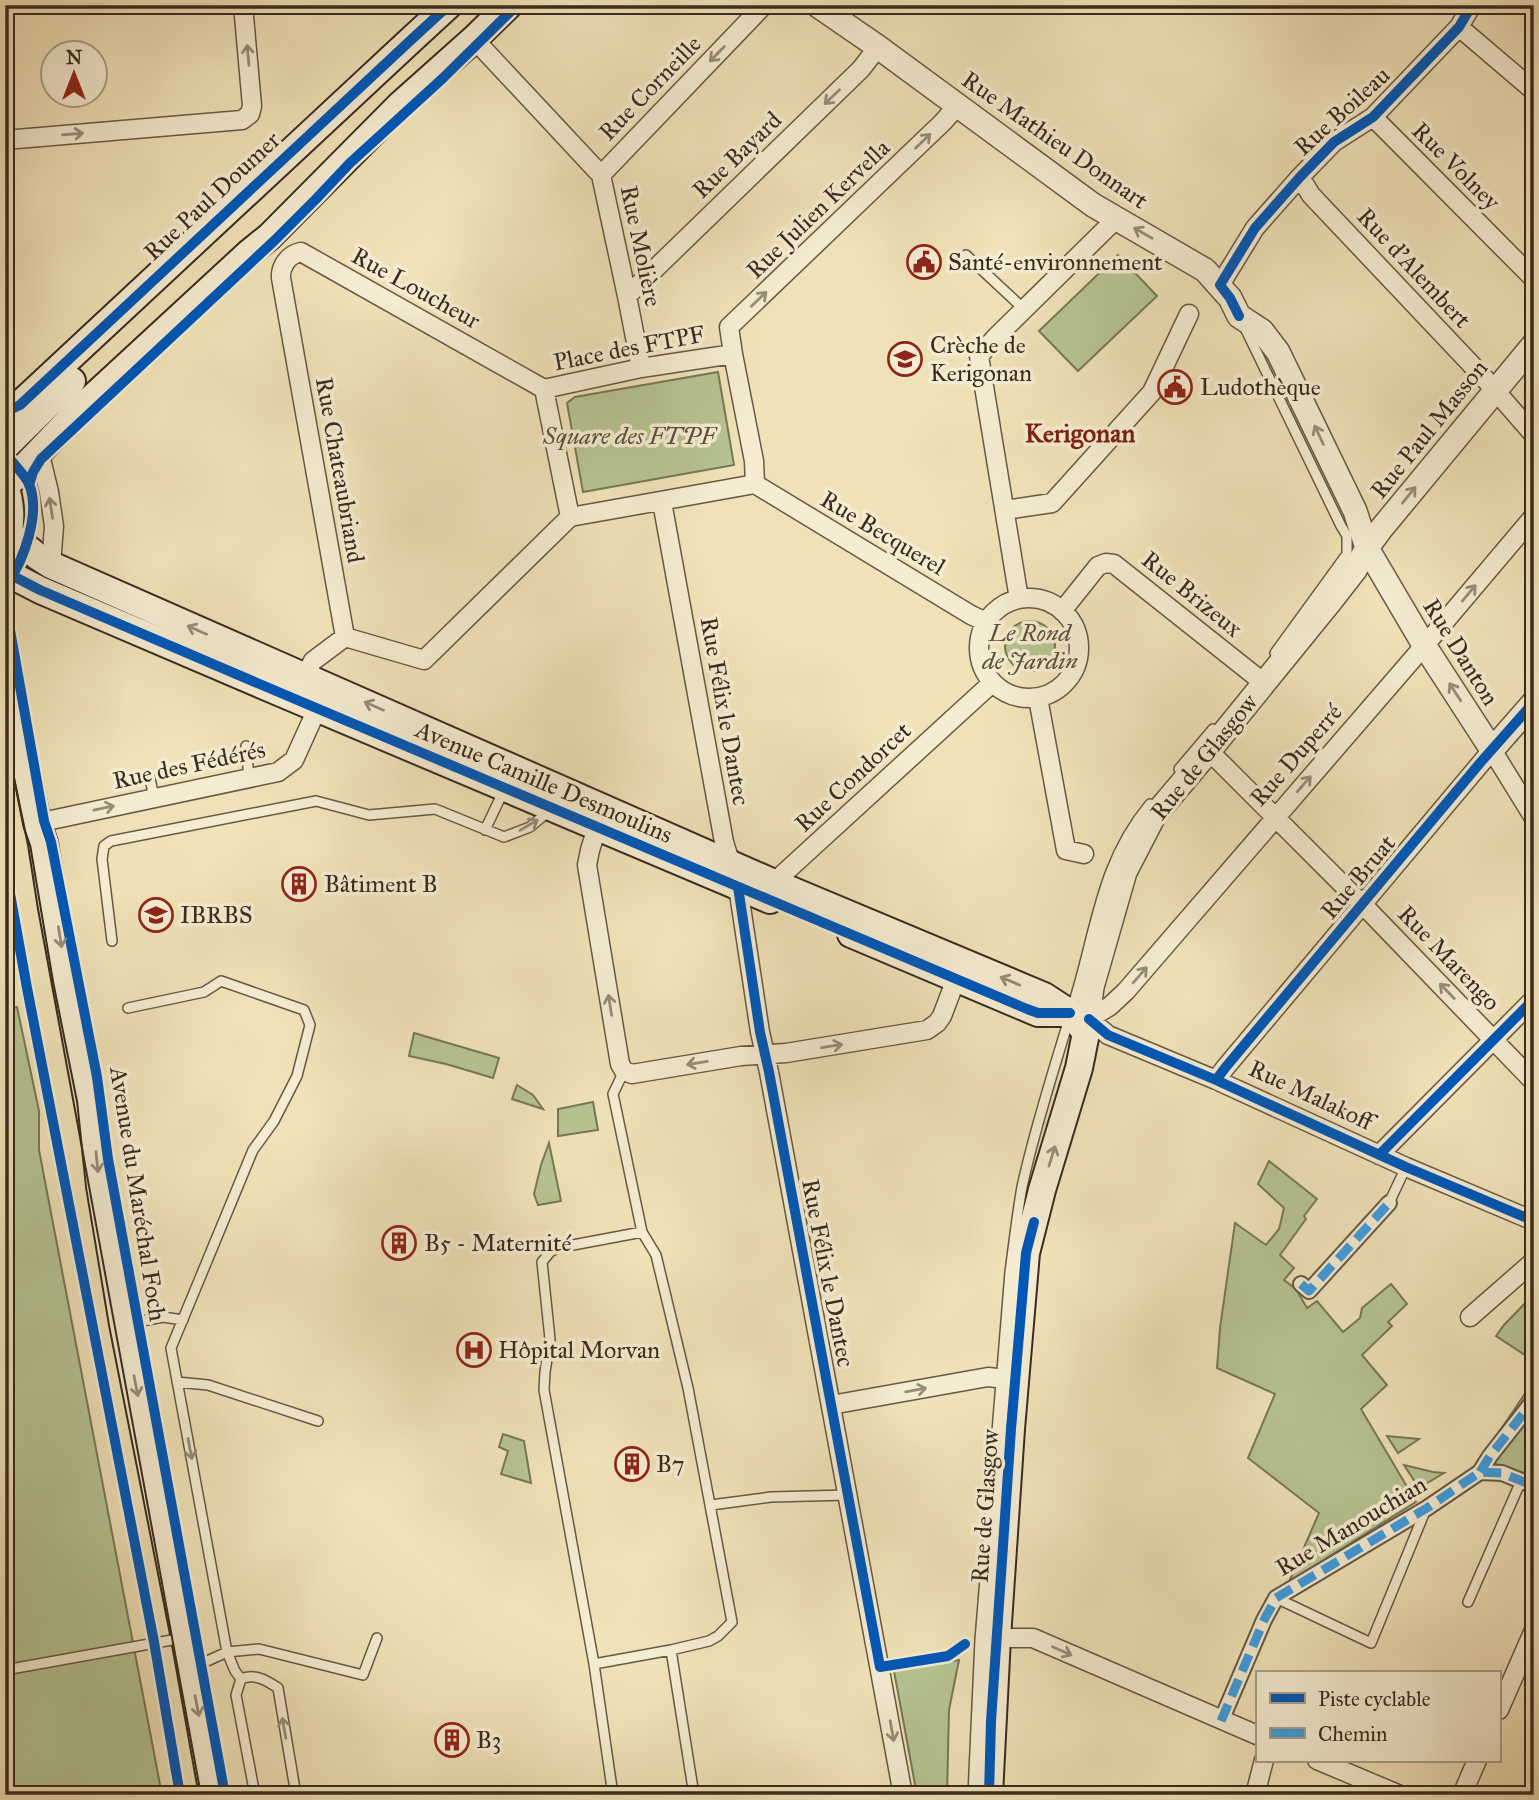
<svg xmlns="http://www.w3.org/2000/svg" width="1539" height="1800" viewBox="0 0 1539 1800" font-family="'IM FELL Great Primer',serif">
	<rect width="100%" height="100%" fill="#f0e2b8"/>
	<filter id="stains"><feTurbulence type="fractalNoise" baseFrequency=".00286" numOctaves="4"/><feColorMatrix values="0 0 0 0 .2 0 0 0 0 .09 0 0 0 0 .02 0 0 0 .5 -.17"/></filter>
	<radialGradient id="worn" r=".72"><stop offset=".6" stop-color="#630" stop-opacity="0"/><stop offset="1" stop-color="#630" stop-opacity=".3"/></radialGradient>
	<path fill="#b6c492" stroke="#777858" stroke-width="2" d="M1118 255 1157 296 1078 371 1039 331Z
		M718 372 734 465 583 492 567 403 575 397Z
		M1005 646a25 25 0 1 1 50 0a25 25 0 1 1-50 0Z
		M17 1007 39 1111V1150L162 1795H5V1010Z
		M414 1033 499 1058 493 1078 446 1064 409 1056Z
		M517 1085 533 1095 543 1109 512 1099Z
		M593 1102 598 1130 558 1136V1109Z
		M549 1143 561 1201 538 1205 534 1194 541 1165Z
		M1269 1161 1317 1199 1304 1216 1306 1219 1280 1255 1294 1268 1284 1280 1296 1289 1307 1308 1317 1301 1343 1332 1360 1318 1362 1308 1391 1284 1407 1304 1388 1322 1392 1326 1362 1355 1387 1385 1361 1409 1416 1502 1289 1582 1319 1513 1248 1458 1275 1394 1217 1368 1220 1328 1235 1223 1266 1245 1279 1229 1284 1208 1258 1184Z
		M1534 1294V1361L1496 1336 1504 1325Z
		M1534 1380V1455L1524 1474 1481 1459Z
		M503 1434 524 1441 531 1483 501 1474 508 1451 499 1447Z
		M1387 1436 1419 1439 1398 1453Z
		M1404 1465 1433 1472 1444 1473 1419 1488Z
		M959 1660 949 1710 947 1795H917L894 1671Z"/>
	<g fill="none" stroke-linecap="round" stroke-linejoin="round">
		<g stroke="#665945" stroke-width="12">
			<path id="service" d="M966 255 1025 310
				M1244 326 1341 526 1347 536V554L1275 653
				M246 746 249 778
				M1179 769 1213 729
				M150 778 154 798
				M485 830 504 790
				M112 941 102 859 104 846 111 841 316 801 369 815 435 809 504 837 530 827 548 812
				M128 1008 204 992 221 981 304 1010 310 1025 297 1076 274 1121 253 1150 171 1348 227 1652 235 1671 241 1679 236 1695 255 1795
				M1389 1203 1406 1167
				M126 1324 163 1317 183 1320
				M177 1382 208 1385 318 1421
				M711 1505 771 1497 848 1495
				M1276 1598 1371 1643 1426 1509
				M1468 1602 1521 1481
				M671 1650 694 1795
				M193 1664 205 1662 227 1652 259 1649 363 1675 377 1638
				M594 1664 671 1650 709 1641 718 1636 732 1622 688 1388 656 1255 642 1232 613 1094 624 1071
				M5 1670 183 1638
				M241 1679C254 1673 266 1680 278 1688L296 1795
				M613 1795 594 1664 544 1390 545 1372 550 1339 542 1262 550 1252 557 1248 642 1232
				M973 1795 980 1640 1010 1272C1014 1243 1017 1215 1022 1187 1037 1117 1061 1049 1080 981 1098 916 1105 858 1150 804"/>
		</g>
		<g stroke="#665945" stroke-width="18">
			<path id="pedestrian" d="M1301 1284 1309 1291 1389 1203
				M1480 1472 1490 1456 1534 1400
				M1221 1721 1264 1620 1276 1598 1427 1508 1480 1472 1502 1473 1534 1486"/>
		</g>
		<g stroke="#665945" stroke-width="21">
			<path id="minor" d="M1459 27 1534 91
				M474 39 601 175
				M1373 117 1534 279
				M5 140 242 120 250 114 252 106 243 5
				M601 175 764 5
				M601 175 627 296 641 368
				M1300 177 1311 195 1486 380 1534 435
				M1220 285 1255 228 1300 177 1334 142 1373 117 1459 27 1472 5
				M627 296 861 69 878 47
				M733 354 754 461 755 484 570 517 544 389 641 368Z
				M733 354 729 327 943 122 958 105
				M39 451 49 492 54 526 51 565
				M755 484 971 615 986 622
				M662 502 724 842 738 887 760 1032 769 1072 903 1795
				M1005 510 1052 503 1152 392 1189 314
				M1534 516 1436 632 1126 991 1110 1006 1089 1019 1108 1035 1216 1080 1406 1167 1534 1221
				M979 648a50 50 0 1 1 100 0a50 50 0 1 1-100 0Z
				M1019 599 979 356 996 337 1117 218
				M1062 611 1098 566 1106 563 1114 564 1264 683
				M345 637 424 660 570 517
				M305 676 313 661 345 637 281 278C280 266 289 254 301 252L544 389
				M1038 698 1066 850 1084 854
				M1209 751 1370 912 1534 1082
				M600 818 590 850 587 865 620 1064 624 1071 632 1074 741 1056 786 1053 927 1030 937 1023 942 1016 956 979
				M37 823 278 772 294 760 317 709
				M766 883H774L782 875 992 683
				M1216 1080 1225 1068 1492 750 1534 818
				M1379 1155 1534 999
				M1470 1317 1534 1261
				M831 1405 988 1377 1015 1380
				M997 1638H1033L1257 1735
				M1499 1710 1534 1630
				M1317 1760 1400 1795
				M1255 1795 1264 1760
				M1462 1795 1477 1760"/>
		</g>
		<g stroke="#665945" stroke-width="26">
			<path id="tertiary" d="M817 5 878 47 1093 205 1205 270 1230 298 1239 316 1262 331 1278 352 1355 511 1367 548 1424 645 1492 750 1534 702
				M1086 1033 1092 987 1125 872 1154 816 1209 751 1330 602 1355 570 1367 548 1381 529 1534 344"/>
		</g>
		<g stroke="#382b1f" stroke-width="30">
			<path id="secondary" d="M5 418 412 39 449 5
				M7 445 72 381
				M5 485C11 503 13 525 5 542
				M6 486 81 408 249 253 270 236 400 105 474 39 509 5
				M9 533 37 556 51 565 774 883 1044 996 1070 1013 1086 1033 1079 1068 1042 1190 1026 1253 1011 1429 997 1638 989 1795
				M5 576H13L40 590 269 688 770 900
				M5 658 37 823 44 843 67 980 91 1100 100 1186 123 1324 185 1638 213 1795
				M851 934 1038 1013H1070"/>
		</g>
		<use href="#service" stroke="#f5ecd1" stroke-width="9"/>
		<use href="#pedestrian" stroke="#f5ecd1" stroke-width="14"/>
		<use href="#minor" stroke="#f5ecd1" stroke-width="18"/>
		<use href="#tertiary" stroke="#f5ecd1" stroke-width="23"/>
		<use href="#secondary" stroke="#f5ecd1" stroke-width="26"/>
		<path stroke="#382b1f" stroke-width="2" d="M5 735 28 845 38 909 201 1795"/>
		<path stroke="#3e9ce0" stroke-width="9" stroke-dasharray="18 9" stroke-linecap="butt" d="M1301 1284 1309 1291 1389 1203
			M1480 1472 1490 1456 1534 1400
			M1221 1721 1264 1620 1276 1598 1427 1508 1480 1472 1502 1473 1534 1486"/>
		<g stroke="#f5ecd1" stroke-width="15">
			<path id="cycleway" d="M1239 316 1230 298 1220 285 1255 228 1300 177 1334 142 1373 117 1459 27 1472 5
				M5 412 20 405 412 39 449 5
				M5 454C11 460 26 477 29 484 41 513 24 560 7 584
				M29 485 33 472 41 459 274 241 316 199 350 163 442 79 517 5
				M5 576H13L40 590 269 688 1027 1009 1038 1013H1070
				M5 602 44 821 51 842 97 1077 108 1159 225 1795
				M5 866 27 988 154 1642 180 1795
				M738 887 760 1032 769 1072 880 1667 948 1656 965 1644
				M1089 1019 1108 1035 1216 1080 1406 1167 1534 1221
				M1216 1080 1225 1068 1480 763 1534 702
				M1379 1155 1534 999
				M989 1795 991 1721 1011 1429 1026 1253 1034 1222"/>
		</g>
		<use href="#cycleway" stroke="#0057b8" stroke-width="10"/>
	</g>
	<defs><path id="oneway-shaft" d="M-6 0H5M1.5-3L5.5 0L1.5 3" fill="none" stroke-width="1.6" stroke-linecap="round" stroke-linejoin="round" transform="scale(1.75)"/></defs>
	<g stroke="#968c78">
		<use href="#oneway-shaft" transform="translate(717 54) rotate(134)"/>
		<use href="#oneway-shaft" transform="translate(248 55) rotate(-95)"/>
		<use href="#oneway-shaft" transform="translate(832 97) rotate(136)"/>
		<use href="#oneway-shaft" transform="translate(73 134) rotate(-5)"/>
		<use href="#oneway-shaft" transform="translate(923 141) rotate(-44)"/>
		<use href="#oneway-shaft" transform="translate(1143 233) rotate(-150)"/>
		<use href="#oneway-shaft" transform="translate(759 299) rotate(-44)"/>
		<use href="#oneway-shaft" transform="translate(1319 435) rotate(-115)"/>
		<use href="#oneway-shaft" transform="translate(1409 495) rotate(-51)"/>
		<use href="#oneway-shaft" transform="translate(51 508) rotate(-99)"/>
		<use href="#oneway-shaft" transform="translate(1469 593) rotate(-50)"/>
		<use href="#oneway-shaft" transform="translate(197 630) rotate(-156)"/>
		<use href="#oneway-shaft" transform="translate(1455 692) rotate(-123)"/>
		<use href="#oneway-shaft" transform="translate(374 706) rotate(-156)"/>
		<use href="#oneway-shaft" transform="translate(1304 784) rotate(-49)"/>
		<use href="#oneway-shaft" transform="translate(104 808) rotate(-12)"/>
		<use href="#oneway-shaft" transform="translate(529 825) rotate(-31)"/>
		<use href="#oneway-shaft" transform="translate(60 937) rotate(81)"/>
		<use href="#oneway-shaft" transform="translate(1140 975) rotate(-49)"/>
		<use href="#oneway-shaft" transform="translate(1010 981) rotate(-157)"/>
		<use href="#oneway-shaft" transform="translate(1447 991) rotate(-134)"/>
		<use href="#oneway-shaft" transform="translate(610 1005) rotate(-99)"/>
		<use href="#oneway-shaft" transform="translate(832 1046) rotate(-9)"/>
		<use href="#oneway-shaft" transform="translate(697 1063) rotate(171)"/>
		<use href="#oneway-shaft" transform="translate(1052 1156) rotate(-73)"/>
		<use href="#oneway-shaft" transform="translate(97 1162) rotate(84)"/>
		<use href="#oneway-shaft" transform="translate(136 1386) rotate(79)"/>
		<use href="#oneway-shaft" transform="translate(916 1390) rotate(-10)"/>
		<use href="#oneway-shaft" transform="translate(190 1449) rotate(79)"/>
		<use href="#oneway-shaft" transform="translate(1062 1651) rotate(24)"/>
		<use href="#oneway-shaft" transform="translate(197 1706) rotate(79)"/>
		<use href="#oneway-shaft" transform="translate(284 1728) rotate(-100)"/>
		<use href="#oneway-shaft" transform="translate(892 1731) rotate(80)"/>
	</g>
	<defs>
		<g id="civic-ring" transform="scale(1.75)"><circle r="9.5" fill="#f5ecd1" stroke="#8f2418" stroke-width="1.5"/><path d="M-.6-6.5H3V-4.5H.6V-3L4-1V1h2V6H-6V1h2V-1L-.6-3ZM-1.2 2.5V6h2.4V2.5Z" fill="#8f2418"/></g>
		<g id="school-ring" transform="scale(1.75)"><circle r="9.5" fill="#f5ecd1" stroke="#8f2418" stroke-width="1.5"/><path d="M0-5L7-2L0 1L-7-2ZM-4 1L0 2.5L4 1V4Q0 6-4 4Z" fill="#8f2418"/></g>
		<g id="building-ring" transform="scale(1.75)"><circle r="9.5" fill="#f5ecd1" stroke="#8f2418" stroke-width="1.5"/><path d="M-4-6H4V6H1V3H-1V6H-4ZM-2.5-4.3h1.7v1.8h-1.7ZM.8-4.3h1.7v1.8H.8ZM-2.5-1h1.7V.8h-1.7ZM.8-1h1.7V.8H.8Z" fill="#8f2418"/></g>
		<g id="university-ring" transform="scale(1.75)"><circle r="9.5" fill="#f5ecd1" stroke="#8f2418" stroke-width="1.5"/><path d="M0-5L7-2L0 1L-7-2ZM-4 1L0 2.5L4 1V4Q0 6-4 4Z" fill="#8f2418"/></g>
		<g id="hospital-ring" transform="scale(1.75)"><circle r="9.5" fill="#f5ecd1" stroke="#8f2418" stroke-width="1.5"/><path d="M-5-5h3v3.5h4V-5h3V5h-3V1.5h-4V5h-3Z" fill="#8f2418"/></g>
	</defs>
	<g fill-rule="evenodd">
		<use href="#civic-ring" x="924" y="262"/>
		<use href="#school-ring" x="905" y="359"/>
		<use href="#civic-ring" x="1175" y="387"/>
		<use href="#building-ring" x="299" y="884"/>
		<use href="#university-ring" x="156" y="915"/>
		<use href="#building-ring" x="399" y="1243"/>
		<use href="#hospital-ring" x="474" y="1350"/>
		<use href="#building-ring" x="632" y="1464"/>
		<use href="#building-ring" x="452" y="1740"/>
	</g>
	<g text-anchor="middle" stroke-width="7" stroke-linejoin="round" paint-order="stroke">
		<g font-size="24" fill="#382b1f" stroke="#f5ecd1">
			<text transform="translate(650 88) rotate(-46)" y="8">Rue Corneille</text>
			<text transform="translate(1342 111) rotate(-42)" y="8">Rue Boileau</text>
			<text transform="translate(1055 140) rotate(35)" y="8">Rue Mathieu Donnart</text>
			<text transform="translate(737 155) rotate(-44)" y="8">Rue Bayard</text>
			<text transform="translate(1456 166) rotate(45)" y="8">Rue Volney</text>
			<text transform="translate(212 196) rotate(-43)" y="8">Rue Paul Doumer</text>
			<text transform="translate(818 209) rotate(-44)" y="8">Rue Julien Kervella</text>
			<text transform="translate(641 246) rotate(78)" y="8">Rue Molière</text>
			<text transform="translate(1414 268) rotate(47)" y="8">Rue d'Alembert</text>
			<text transform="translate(416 288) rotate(29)" y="8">Rue Loucheur</text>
			<text transform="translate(629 348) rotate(-11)" y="8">Place des FTPF</text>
			<text transform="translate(1429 429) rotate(-51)" y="8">Rue Paul Masson</text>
			<text transform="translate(340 470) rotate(80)" y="8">Rue Chateaubriand</text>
			<text transform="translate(883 533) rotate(31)" y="8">Rue Becquerel</text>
			<text transform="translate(1192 594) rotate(39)" y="8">Rue Brizeux</text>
			<text transform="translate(1461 652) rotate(58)" y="8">Rue Danton</text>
			<text transform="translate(725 711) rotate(80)" y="8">Rue Félix le Dantec</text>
			<text transform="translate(1296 755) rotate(-49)" y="8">Rue Duperré</text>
			<text transform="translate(1204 757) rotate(-51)" y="8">Rue de Glasgow</text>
			<text transform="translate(189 765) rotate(-12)" y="8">Rue des Fédérés</text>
			<text transform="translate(853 777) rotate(-43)" y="8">Rue Condorcet</text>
			<text transform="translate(544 782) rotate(23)" y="8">Avenue Camille Desmoulins</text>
			<text transform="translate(1358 877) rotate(-50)" y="8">Rue Bruat</text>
			<text transform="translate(1449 958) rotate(46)" y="8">Rue Marengo</text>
			<text transform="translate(1311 1095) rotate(25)" y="8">Rue Malakoff</text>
			<text transform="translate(138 1194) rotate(81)" y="8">Avenue du Maréchal Foch</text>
			<text transform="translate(828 1273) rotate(79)" y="8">Rue Félix le Dantec</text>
			<text transform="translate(985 1506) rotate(-86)" y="8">Rue de Glasgow</text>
			<text transform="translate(1351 1526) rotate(-31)" y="8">Rue Manouchian</text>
		</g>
		<g font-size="24" fill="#382b1f" stroke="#f5ecd1" text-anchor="start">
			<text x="948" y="270">Santé-environnement</text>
			<text x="930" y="353">Crèche de<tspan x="930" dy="28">Kerigonan</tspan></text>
			<text x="1200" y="395">Ludothèque</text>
			<text x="324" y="892">Bâtiment B</text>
			<text x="180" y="923">IBRBS</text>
			<text x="424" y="1251">B5 - Maternité</text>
			<text x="498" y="1358">Hôpital Morvan</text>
			<text x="656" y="1472">B7</text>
			<text x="476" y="1748">B3</text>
		</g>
		<g font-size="24" font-style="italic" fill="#58513c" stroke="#f5ecd1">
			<text x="629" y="444">Square des FTPF</text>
			<text x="1030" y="641">Le Rond<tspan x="1030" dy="28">de Jardin</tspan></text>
		</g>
		<g font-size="26" font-weight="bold" fill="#7a1f14" stroke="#f5ecd1">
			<text x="1080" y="442">Kerigonan</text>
		</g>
	</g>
	<rect width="1539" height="1800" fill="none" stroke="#f0e2b8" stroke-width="28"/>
	<rect x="7" y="7" width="1525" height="1786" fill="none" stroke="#382b1f" stroke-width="3.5"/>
	<rect x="14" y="14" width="1511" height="1772" fill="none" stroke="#382b1f" stroke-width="2"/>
	<rect x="1256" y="1671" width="245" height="91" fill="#f5ecd1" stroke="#a99f8a" stroke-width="2"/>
	<rect x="1270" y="1693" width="35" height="10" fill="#0057b8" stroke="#a99f8a" stroke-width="2"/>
	<text x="1318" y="1706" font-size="21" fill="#382b1f">Piste cyclable</text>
	<rect x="1270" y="1728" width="35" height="10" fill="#3e9ce0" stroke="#a99f8a" stroke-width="2"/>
	<text x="1318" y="1741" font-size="21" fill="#382b1f">Chemin</text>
	<g transform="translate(74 74)"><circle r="33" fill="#f5ecd1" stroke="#a99f8a" stroke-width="2"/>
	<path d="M0-5L12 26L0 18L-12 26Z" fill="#8f2418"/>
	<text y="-10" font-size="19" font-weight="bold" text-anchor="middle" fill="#382b1f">N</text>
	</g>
	<rect width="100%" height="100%" filter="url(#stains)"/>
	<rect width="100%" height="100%" fill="url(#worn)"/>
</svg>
